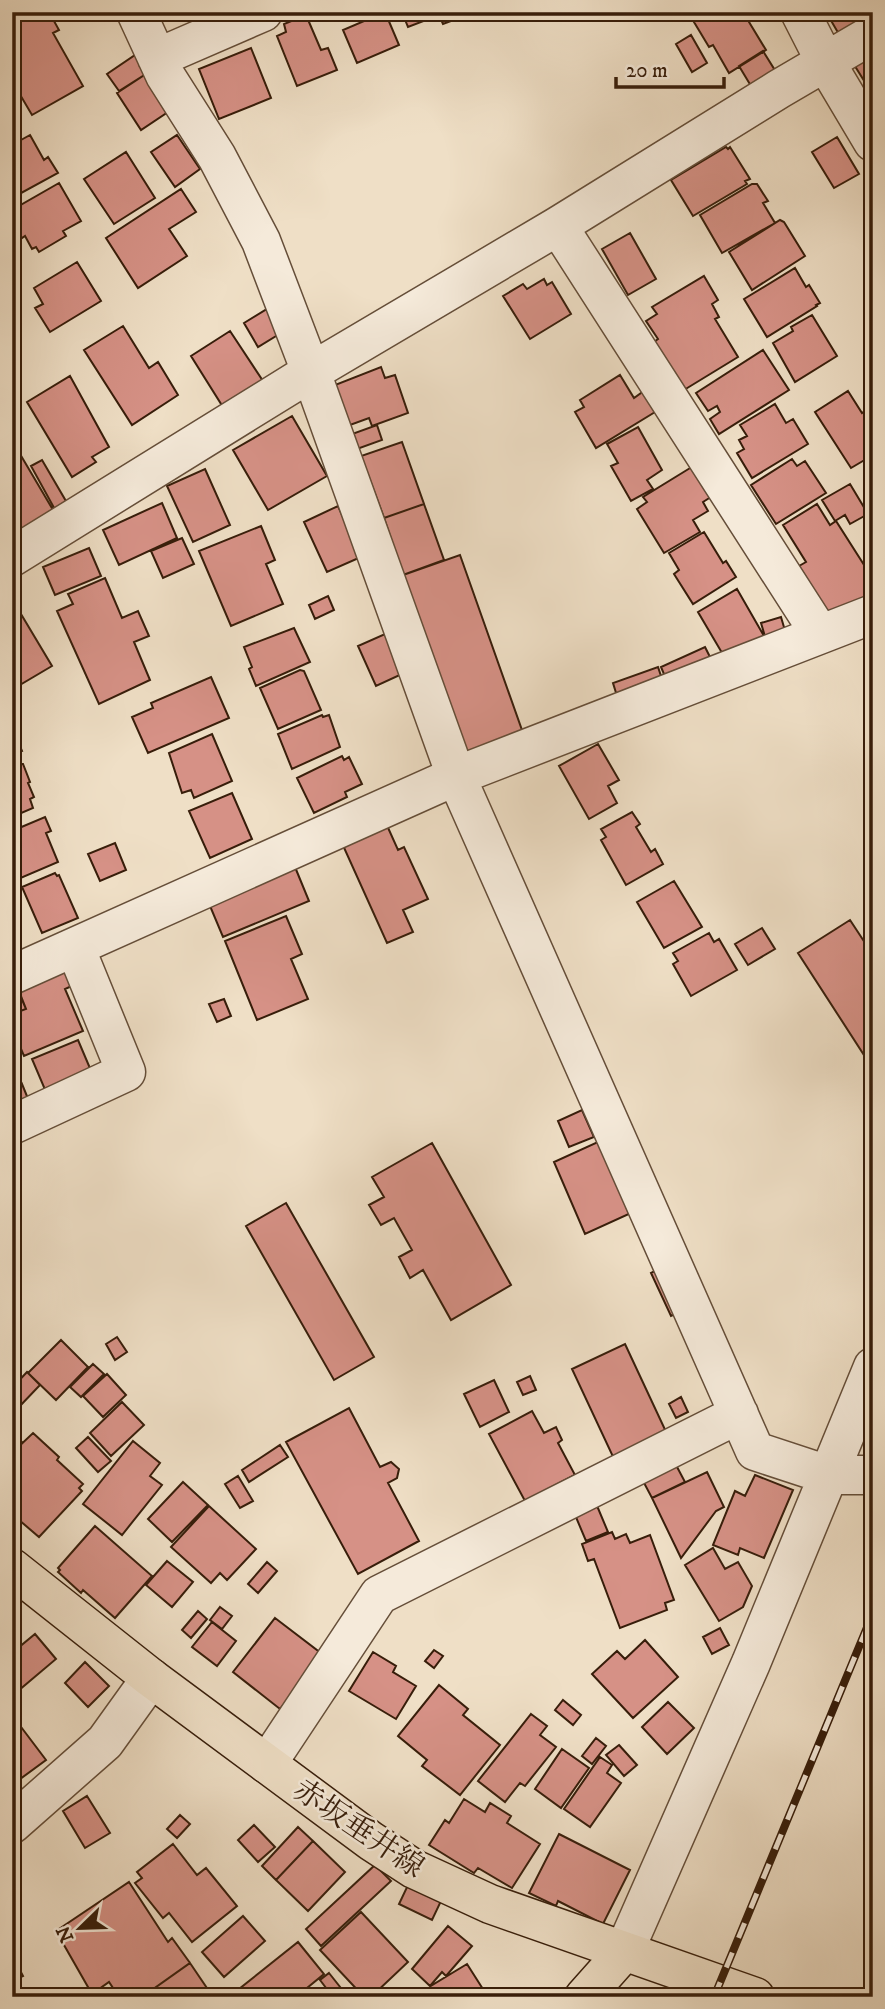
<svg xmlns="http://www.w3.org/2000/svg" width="885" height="2009" viewBox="0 0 885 2009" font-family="'IM FELL DW Pica','Noto Serif JP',serif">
	<rect width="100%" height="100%" fill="#efdfc6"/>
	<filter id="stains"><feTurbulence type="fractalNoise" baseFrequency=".00286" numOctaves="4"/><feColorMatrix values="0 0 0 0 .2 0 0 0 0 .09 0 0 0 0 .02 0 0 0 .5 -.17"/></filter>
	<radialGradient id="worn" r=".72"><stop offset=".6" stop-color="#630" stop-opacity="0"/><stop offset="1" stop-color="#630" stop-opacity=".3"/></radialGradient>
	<path fill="#d69186" stroke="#371d0a" stroke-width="2" d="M12 12H49L59 30 53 33 83 86 32 115 12 81Z
		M385 12 399 45 357 63 343 30Z
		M402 12H475L443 24 439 15 408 27Z
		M710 12H749L753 19 749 22 766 50 729 73 713 45 709 47 694 22Z
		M826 12H873V17L840 36Z
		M306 15 321 50 328 48 337 70 297 86 277 36 286 32 284 24Z
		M691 35 707 63 692 72 676 44Z
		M251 48 271 98 219 119 199 69Z
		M873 50V95L853 63Z
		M763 51 776 72 751 86 739 66Z
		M138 53 149 72 119 91 107 74Z
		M149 72 174 108 141 130 117 93Z
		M30 135 44 160 48 157 58 173 12 198V145Z
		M177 135 200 169 175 187 151 152Z
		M837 137 859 174 834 188 812 152Z
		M726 147 728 149 730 147 750 179 745 181 747 184 693 216 671 180Z
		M126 152 155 198 114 224 84 179Z
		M59 183 81 221 63 231 66 236 39 252 36 247 32 249 25 236 22 238 12 222 15 220 12 210Z
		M752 184H757L768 201 763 203 775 223 722 253 700 215Z
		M181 189 196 212 169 229 187 256 138 288 106 238Z
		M780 220 784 222 805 256 752 290 729 252Z
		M630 233 656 279 628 295 602 249Z
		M77 262 101 301 50 332 35 308 43 304 34 288Z
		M795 268 806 287 809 285 820 303 816 305 817 306 767 337 744 299Z
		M704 276 718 300 712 304 719 317 715 319 738 357 684 390 654 342 658 339 646 321 657 314 652 307Z
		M544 279 547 285 552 282 571 314 530 339 503 296 523 284 527 289Z
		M267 309 281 333 258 347 244 323Z
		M812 315 837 356 795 382 773 343 793 331 791 327Z
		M123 326 149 368 158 362 178 395 132 425 84 350Z
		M230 331 263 381 223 407 191 356Z
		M763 350 789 390 719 434 710 419 720 412 717 406 708 411 696 393Z
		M381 367 385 378 395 375 408 413 372 426 369 418 350 425 335 385Z
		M620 375 634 398 648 388 660 409 596 448 575 412 584 407 580 400Z
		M70 376 109 447 92 457 96 462 72 477 27 402Z
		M848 391 862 413 865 411 873 424V455L851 468 815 412Z
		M775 404 786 423 793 419 808 444 752 478 737 453 744 449 739 440 747 436 740 425Z
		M292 416 327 476 268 510 233 450Z
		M377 425 382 440 357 449 352 434Z
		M638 427 662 470 647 480 653 489 631 501 611 466 618 463 607 444Z
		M402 442 424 504 384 518 361 456Z
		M20 454 56 515 21 535 12 521V459Z
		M792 459 797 466 805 461 826 493 776 524 751 485Z
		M42 460 70 508 58 515 31 466Z
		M695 465 714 495 703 502 708 511 693 520 700 532 664 553 637 509 647 502 643 497Z
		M205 469 230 525 193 542 167 486Z
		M850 484 868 514 850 524 845 515 835 521 822 500Z
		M162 503 177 538 119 565 103 530Z
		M424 504 444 560 403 575 384 518Z
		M817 504 830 525 836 521 873 579V592L831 618 799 566 806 562 783 525Z
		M338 506 361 557 327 572 304 522Z
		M261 526 275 560 266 564 283 604 231 626 199 551Z
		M704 532 723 563 726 561 736 577 693 604 674 574 679 570 669 553Z
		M182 538 194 564 163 578 151 551Z
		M89 548 101 576 55 595 43 567Z
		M460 555 523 733 467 753 403 575Z
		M105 578 122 618 138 611 149 636 134 642 150 680 99 704 57 611 73 604 68 594Z
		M737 589 764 636 725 658 698 612Z
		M328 596 334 610 315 619 309 605Z
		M12 599 52 666 13 689 12 688Z
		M781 617 786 634 766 640 761 623Z
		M294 628 310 662 256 686 249 669 252 667 244 647Z
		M385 634 402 674 376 686 358 646Z
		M705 647 711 659 666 679 661 667Z
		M658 667 662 679 617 696 613 683Z
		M300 670 304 671 321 710 278 729 260 688Z
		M211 677 229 718 148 753 132 717 153 708 151 703Z
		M322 715 323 717 329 715 340 747 292 769 278 734Z
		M12 728 22 751 12 755Z
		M212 734 232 781 194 798 191 790 182 793 169 753Z
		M598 744 619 780 608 786 617 803 589 819 559 766Z
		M342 756 344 760 349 757 362 784 345 792 347 797 314 813 297 778Z
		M19 764H23L30 782 28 783 34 797 30 799 33 808 12 817V767Z
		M232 793 252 839 210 858 189 811Z
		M632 812 640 824 636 827 651 852 655 849 663 864 626 885 601 840 606 837 601 829Z
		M45 817 51 831 46 833 58 862 16 880 12 870V831Z
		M385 821 398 850 404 847 428 899 403 910 413 932 387 943 341 841Z
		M115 843 126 870 100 881 88 854Z
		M295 867 309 901 223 937 210 906Z
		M55 873 57 876 59 875 78 918 42 933 22 887Z
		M674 881 702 927 664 948 637 902Z
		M286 916 302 954 291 959 308 999 257 1020 225 941Z
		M850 920 873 955V1069L798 953Z
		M762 928 775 949 748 965 735 944Z
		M709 933 714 942 719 939 737 970 691 996 673 964 678 961 673 953Z
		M66 968 74 985 65 989 83 1031 24 1056 15 1035 20 1033 12 1014 26 1009 19 991Z
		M15 983 26 1009 12 1014V985Z
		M224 999 231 1016 217 1022 209 1004Z
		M78 1040 92 1073 46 1092 32 1059Z
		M12 1062 22 1084 12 1089Z
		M22 1084 31 1106 12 1114V1089Z
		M582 1110 594 1137 569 1147 558 1121Z
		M600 1141 631 1213 585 1234 554 1162Z
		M432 1143 511 1285 451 1320 423 1270 410 1278 399 1257 412 1250 394 1218 381 1225 369 1205 384 1197 372 1177Z
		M286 1203 374 1357 334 1380 246 1226Z
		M661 1268 680 1312 671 1316 651 1273Z
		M117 1337 127 1352 115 1360 106 1344Z
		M61 1340 88 1367 56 1400 28 1373Z
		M625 1344 668 1436 615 1461 572 1369Z
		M93 1364 104 1374 81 1397 70 1387Z
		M27 1372 40 1385 19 1407 12 1400V1388Z
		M107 1374 126 1395 103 1417 83 1396Z
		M530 1376 536 1390 523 1395 517 1382Z
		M494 1380 509 1412 480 1427 464 1394Z
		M681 1397 688 1412 676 1418 669 1404Z
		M122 1402 144 1425 111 1456 90 1433Z
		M349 1408 380 1467 391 1462 399 1469 397 1478 388 1483 419 1541 358 1574 286 1442Z
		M532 1411 544 1433 556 1427 562 1440 558 1443 575 1475 525 1501 489 1434Z
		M12 1433 22 1442 12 1453Z
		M33 1433 59 1457 57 1460 83 1484 79 1488 82 1491 39 1537 12 1514V1453Z
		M88 1437 111 1461 98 1472 76 1448Z
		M133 1441 160 1463 150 1476 162 1485 122 1535 83 1504Z
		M280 1445 288 1457 249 1482 242 1470Z
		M676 1465 685 1482 652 1498 643 1481Z
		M707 1472 724 1507 716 1511 681 1558 652 1498Z
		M755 1475 793 1490 764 1558 740 1548 738 1555 713 1545 735 1491 745 1496Z
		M238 1476 253 1501 240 1508 225 1484Z
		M183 1482 208 1505 172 1542 148 1519Z
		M595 1501 608 1532 586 1541 573 1510Z
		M209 1506 256 1549 227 1580 220 1573 211 1583 171 1547Z
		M95 1526 152 1576 115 1618 83 1590 81 1593 58 1572 60 1570 58 1568Z
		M612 1532 615 1539 626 1534 630 1543 650 1535 674 1600 665 1603 667 1610 620 1628 594 1559 588 1561 582 1544Z
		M713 1548 725 1569 738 1562 752 1586 743 1607 719 1621 685 1565Z
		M167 1561 193 1582 172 1607 146 1585Z
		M267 1562 277 1571 258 1593 248 1584Z
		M220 1607 232 1616 222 1629 210 1620Z
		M198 1611 207 1619 191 1638 182 1630Z
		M275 1618 326 1657 280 1709 233 1672Z
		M212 1622 236 1641 217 1666 192 1647Z
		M720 1628 729 1645 712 1654 703 1637Z
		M35 1634 56 1659 12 1696V1653Z
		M645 1640 678 1677 633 1718 592 1674 617 1651 625 1659Z
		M434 1650 443 1656 434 1668 425 1661Z
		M373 1652 396 1666 393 1672 416 1686 396 1719 349 1691Z
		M85 1662 109 1686 88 1707 65 1683Z
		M439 1685 468 1709 463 1715 500 1745 460 1795 422 1766 427 1760 398 1736Z
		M563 1700 581 1715 573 1725 555 1710Z
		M668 1702 694 1728 667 1754 642 1727Z
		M531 1714 547 1726 540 1735 556 1747 525 1786 520 1783 505 1802 478 1781Z
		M12 1715 46 1760 12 1785Z
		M596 1738 606 1746 592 1764 582 1756Z
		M619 1745 637 1765 624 1776 606 1755Z
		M562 1749 589 1768 561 1808 535 1789Z
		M600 1757 612 1765 607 1773 621 1783 590 1827 564 1809Z
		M87 1796 110 1833 85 1848 63 1811Z
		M464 1799 485 1812 490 1803 511 1816 507 1823 540 1844 512 1888 478 1868 474 1873 429 1845 445 1820 449 1823Z
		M180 1815 190 1824 177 1838 167 1829Z
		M254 1825 275 1847 258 1862 238 1840Z
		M298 1827 313 1841 276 1880 262 1866Z
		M559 1834 630 1870 603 1924 558 1901 556 1906 529 1893Z
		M313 1841 345 1872 308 1911 276 1880Z
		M173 1844 197 1875 206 1868 237 1906 192 1942 169 1913 163 1918 135 1883 142 1878 137 1872Z
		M375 1865 391 1881 321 1946 306 1929Z
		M129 1882 168 1942 172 1938 190 1963 142 1997H119L109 1982 92 1994 56 1931Z
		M408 1885 441 1901 432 1920 399 1904Z
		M361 1912 408 1962 371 1997H364L320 1950Z
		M243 1916 265 1941 224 1977 202 1952Z
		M448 1926 472 1946 446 1976 442 1972 430 1986 412 1969Z
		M298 1942 324 1974 296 1997H237L234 1993Z
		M12 1955 23 1976 12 1981Z
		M190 1963 213 1997H142Z
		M467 1964 488 1997H417L416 1995Z
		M329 1973 348 1997H333L320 1980Z
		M14 1982 21 1997H12V1983Z"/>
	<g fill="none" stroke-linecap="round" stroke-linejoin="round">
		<g stroke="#654e39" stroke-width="41">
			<path id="minor" d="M136 12 165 75 217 157 261 241 311 372 456 776 755 1451 828 1475H873
				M800 12 826 63 873 142
				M157 58 263 12
				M558 226 820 634
				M12 557 311 372 558 226 779 89 873 34
				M12 975 456 776 873 614
				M12 1125 126 1072 75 947
				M267 1764 379 1595 739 1414
				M12 1824 105 1742 151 1678
				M624 1952 751 1663 873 1367"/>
		</g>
		<g stroke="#371d0a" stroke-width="41">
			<path id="major" d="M12 1568 151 1678 371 1841 414 1869 490 1904 755 1997
				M584 1997 624 1952"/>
		</g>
		<use href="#minor" stroke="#f5eada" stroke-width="38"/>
		<use href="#major" stroke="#efdfc6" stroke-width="38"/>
		<g stroke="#371d0a" stroke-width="8">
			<path id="rail" d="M714 1997 873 1613"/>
		</g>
		<use href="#rail" stroke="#f5eada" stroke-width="5" stroke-dasharray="16" stroke-linecap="butt"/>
	</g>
	<g text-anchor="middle" stroke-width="5" stroke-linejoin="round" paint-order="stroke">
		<g font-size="30" fill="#371d0a" stroke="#f5eada">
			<text transform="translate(359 1828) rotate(34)" y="10">赤坂垂井線</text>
		</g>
	</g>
	<rect width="885" height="2009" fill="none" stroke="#efdfc6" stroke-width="42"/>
	<rect x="14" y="14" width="857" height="1981" fill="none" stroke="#371d0a" stroke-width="3.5"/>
	<rect x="21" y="21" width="843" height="1967" fill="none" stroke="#371d0a" stroke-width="2"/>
	<g transform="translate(80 1928) rotate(247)" stroke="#f5eada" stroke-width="5" paint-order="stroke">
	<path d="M0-5L12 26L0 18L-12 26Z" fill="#371d0a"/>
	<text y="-10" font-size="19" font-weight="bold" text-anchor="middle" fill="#371d0a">N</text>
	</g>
	<path d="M616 77v10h108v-10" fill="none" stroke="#371d0a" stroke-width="3.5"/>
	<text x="626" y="77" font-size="21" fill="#371d0a" stroke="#f5eada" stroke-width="5" paint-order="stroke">20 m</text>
	<rect width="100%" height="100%" filter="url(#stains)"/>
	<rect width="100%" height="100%" fill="url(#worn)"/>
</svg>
